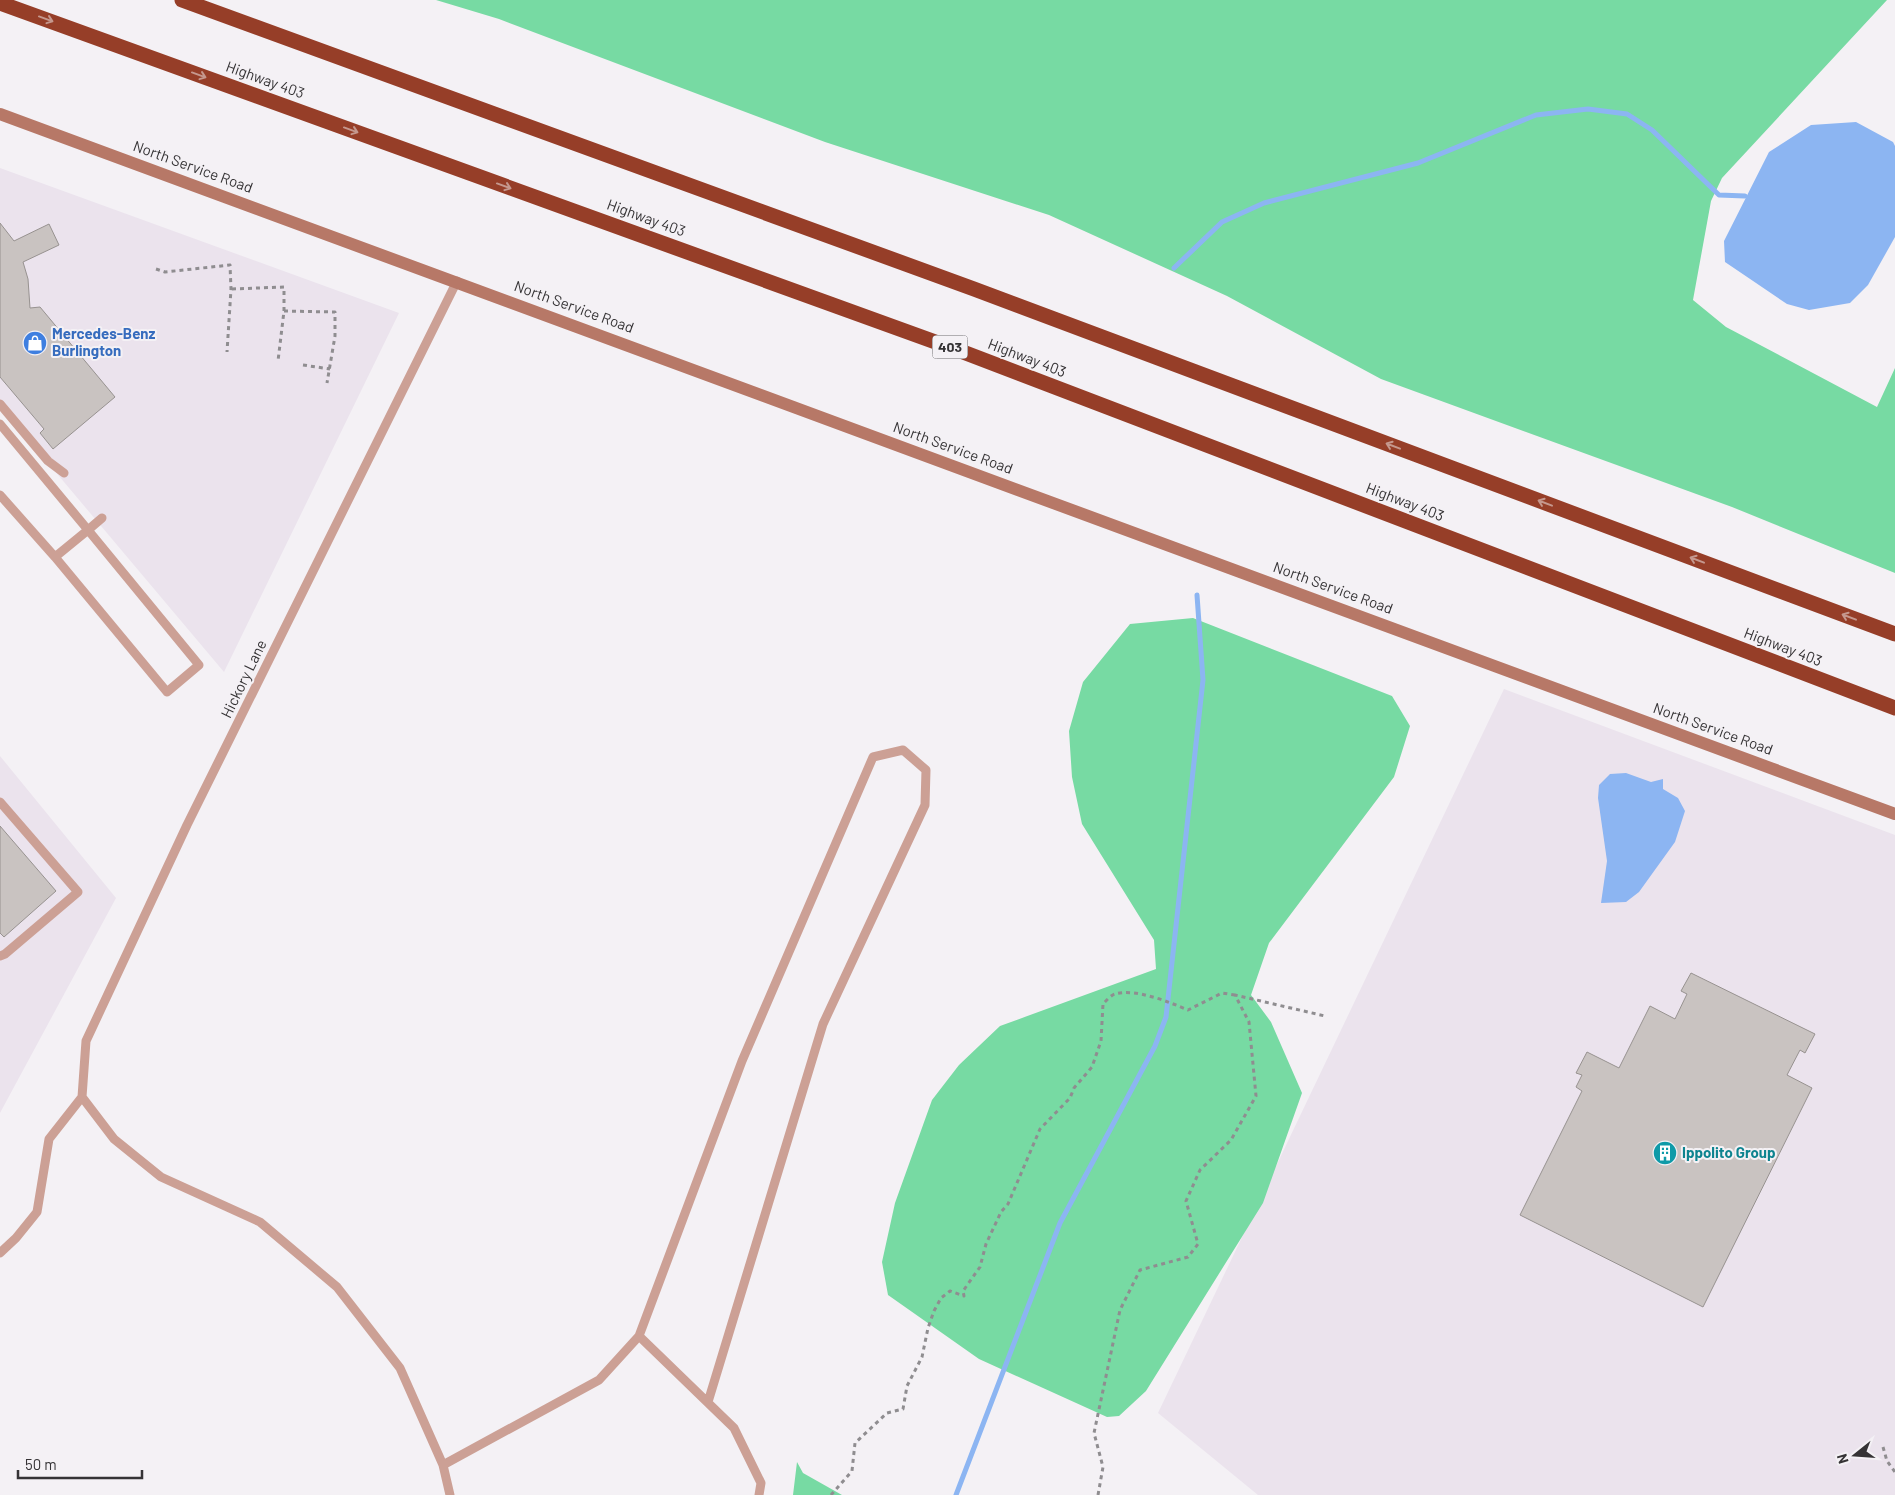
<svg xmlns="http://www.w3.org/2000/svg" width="1895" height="1495" viewBox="0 0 1895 1495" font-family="Barlow,sans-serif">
	<rect width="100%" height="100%" fill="#f4f1f5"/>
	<path fill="#ebe3ed" d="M0 168 399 313 224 672 0 406Z
		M1504 689 1895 835V1495H1258L1158 1413Z
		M0 756 116 898 0 1113Z"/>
	<path fill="#77daa3" d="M436 0H1887L1722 178 1711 201 1693 300 1726 327 1877 407 1895 368V573L1732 507 1381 379 1227 296 1049 215 825 142 499 19Z
		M1193 618 1392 696 1410 726 1394 777 1269 943 1251 995 1271 1022 1302 1093 1263 1203 1146 1391 1119 1416 1107 1417 979 1359 888 1295 882 1262 895 1203 932 1100 959 1065 1000 1026 1156 969 1154 940 1082 824 1072 777 1069 731 1083 682 1130 624Z
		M797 1462 803 1473 842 1495H793Z"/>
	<path fill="#8cb5f2" d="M1856 122 1893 142 1895 146V237L1868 285 1850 303 1809 310 1787 304 1725 262 1724 241 1769 152 1811 125Z
		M1626 773 1651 782 1663 779V789L1678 798 1685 811 1675 842 1639 892 1626 902 1601 903 1607 861 1598 798 1599 785 1610 774Z"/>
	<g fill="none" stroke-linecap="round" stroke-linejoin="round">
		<path stroke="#8cb5f2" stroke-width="5" d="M1174 268 1222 222 1264 203 1418 163 1536 115 1588 109 1627 114 1652 130 1719 195 1745 196
			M956 1495 1060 1223 1155 1046 1166 1017 1203 680 1197 595"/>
	</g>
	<path fill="#c9c3c1" stroke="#979290" d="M0 223 14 241 49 224 59 245 23 262 28 279 30 308 40 307 115 397 53 449 40 433 44 429 0 377Z
		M0 826 56 891 4 937 0 933Z
		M1691 973 1815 1034 1805 1053 1800 1050 1787 1075 1812 1088 1703 1307 1520 1215 1582 1091 1576 1087 1582 1075 1576 1073 1587 1052 1619 1068 1650 1006 1675 1019 1687 994 1681 991Z"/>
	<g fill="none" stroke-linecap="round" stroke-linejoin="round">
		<path stroke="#8f8d90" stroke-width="3" stroke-dasharray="4 4" stroke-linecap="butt" d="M156 269 165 272 230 265 231 289 227 352
			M232 289 284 287V311L278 361
			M284 311 335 312V336L327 383
			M303 365 330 369
			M1883 1447 1887 1461 1895 1472
			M831 1495 852 1471 855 1443 887 1413 903 1409 907 1386 922 1357 928 1328 934 1311 941 1298 950 1291 964 1296 963 1291 980 1267 986 1244 1001 1212 1008 1204 1040 1129 1070 1098 1074 1088 1092 1067 1101 1041 1103 1004C1106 1001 1111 995 1115 994 1135 988 1169 1002 1188 1010L1222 993 1235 995
			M1098 1495 1103 1467 1094 1433 1120 1310 1140 1270 1188 1257 1198 1244 1186 1201 1200 1170 1231 1140 1256 1096 1249 1022 1235 995 1325 1016"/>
		<path stroke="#cca095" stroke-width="9" d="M0 404 48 461 64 473
			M0 424 88 530 102 518
			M0 495 55 557
			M88 530 199 665 167 692 55 557Z
			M0 802 78 892 5 954 0 956
			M82 1097 86 1041 187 825 457 281
			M82 1097 114 1139 161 1177 260 1222 337 1287 400 1368 443 1465 450 1495
			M0 1253 16 1238 37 1212 49 1139 82 1097
			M639 1336 734 1428 761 1483 759 1495
			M443 1465 599 1380 639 1336 742 1061 873 757 903 750 926 770 925 805 823 1024 708 1402"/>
		<path stroke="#b77867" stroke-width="12" d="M0 114 1895 814"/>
		<path stroke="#963e28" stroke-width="15" d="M182 0 974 289 1895 634
			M0 3 963 352 1895 708"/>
	</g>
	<defs><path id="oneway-shaft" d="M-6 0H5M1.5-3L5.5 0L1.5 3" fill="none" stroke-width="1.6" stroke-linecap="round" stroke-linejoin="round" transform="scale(1.25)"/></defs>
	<g stroke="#c5988e">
		<use href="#oneway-shaft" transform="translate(46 19) rotate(20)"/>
		<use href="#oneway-shaft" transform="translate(199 75) rotate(20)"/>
		<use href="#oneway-shaft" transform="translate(351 130) rotate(20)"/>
		<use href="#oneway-shaft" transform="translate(504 186) rotate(20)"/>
		<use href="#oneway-shaft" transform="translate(1393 446) rotate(-159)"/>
		<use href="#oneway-shaft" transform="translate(1545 503) rotate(-159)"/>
		<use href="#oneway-shaft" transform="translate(1697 560) rotate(-159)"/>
		<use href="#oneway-shaft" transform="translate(1849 617) rotate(-159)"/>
	</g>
	<defs>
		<g id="shop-disc" transform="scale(1.25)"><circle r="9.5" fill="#3f7fe0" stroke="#f4f1f5"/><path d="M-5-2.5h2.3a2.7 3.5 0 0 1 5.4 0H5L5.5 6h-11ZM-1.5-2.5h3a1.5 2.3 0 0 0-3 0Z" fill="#fff"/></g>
		<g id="building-disc" transform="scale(1.25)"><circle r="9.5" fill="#0f9aa8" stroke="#f4f1f5"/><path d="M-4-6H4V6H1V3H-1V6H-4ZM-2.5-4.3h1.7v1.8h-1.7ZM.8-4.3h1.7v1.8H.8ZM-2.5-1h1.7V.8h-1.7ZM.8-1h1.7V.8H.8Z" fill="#fff"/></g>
	</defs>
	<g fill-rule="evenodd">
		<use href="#shop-disc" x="35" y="343"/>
		<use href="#building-disc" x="1665" y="1153"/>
	</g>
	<g text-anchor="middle" stroke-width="4" stroke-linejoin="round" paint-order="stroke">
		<rect fill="#f4f1f5" stroke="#6e6c6f" stroke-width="1" x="932.5" y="335.5" width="35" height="23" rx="4"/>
		<g font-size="14" font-weight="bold" fill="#353335">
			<text x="950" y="352">403</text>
		</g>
		<g font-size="15" fill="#353335" stroke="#f4f1f5">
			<text transform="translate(265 80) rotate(20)" y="5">Highway 403</text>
			<text transform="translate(193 167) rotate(20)" y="5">North Service Road</text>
			<text transform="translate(646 218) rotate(20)" y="5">Highway 403</text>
			<text transform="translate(574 307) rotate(20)" y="5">North Service Road</text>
			<text transform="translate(1027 358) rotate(21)" y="5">Highway 403</text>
			<text transform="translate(953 448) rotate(20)" y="5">North Service Road</text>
			<text transform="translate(1405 502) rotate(21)" y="5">Highway 403</text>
			<text transform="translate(1333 588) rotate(20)" y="5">North Service Road</text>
			<text transform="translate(1783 647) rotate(21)" y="5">Highway 403</text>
			<text transform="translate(244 679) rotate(-64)" y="5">Hickory Lane</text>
			<text transform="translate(1713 729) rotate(20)" y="5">North Service Road</text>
		</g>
		<g font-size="15" font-weight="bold" fill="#366cbe" stroke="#f4f1f5" text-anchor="start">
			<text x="52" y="339">Mercedes-Benz<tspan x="52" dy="17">Burlington</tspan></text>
		</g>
		<g font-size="15" font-weight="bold" fill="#0d838f" stroke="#f4f1f5" text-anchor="start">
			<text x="1682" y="1158">Ippolito Group</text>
		</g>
	</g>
	<g transform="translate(1855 1455) rotate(253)" stroke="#f4f1f5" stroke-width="4" paint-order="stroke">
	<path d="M0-4L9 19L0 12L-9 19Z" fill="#353335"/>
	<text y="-8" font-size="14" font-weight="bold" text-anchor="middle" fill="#353335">N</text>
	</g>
	<path d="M18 1470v8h124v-8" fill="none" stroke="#353335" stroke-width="2.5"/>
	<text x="25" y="1470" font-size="15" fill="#353335" stroke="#f4f1f5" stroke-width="4" paint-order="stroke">50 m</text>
</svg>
